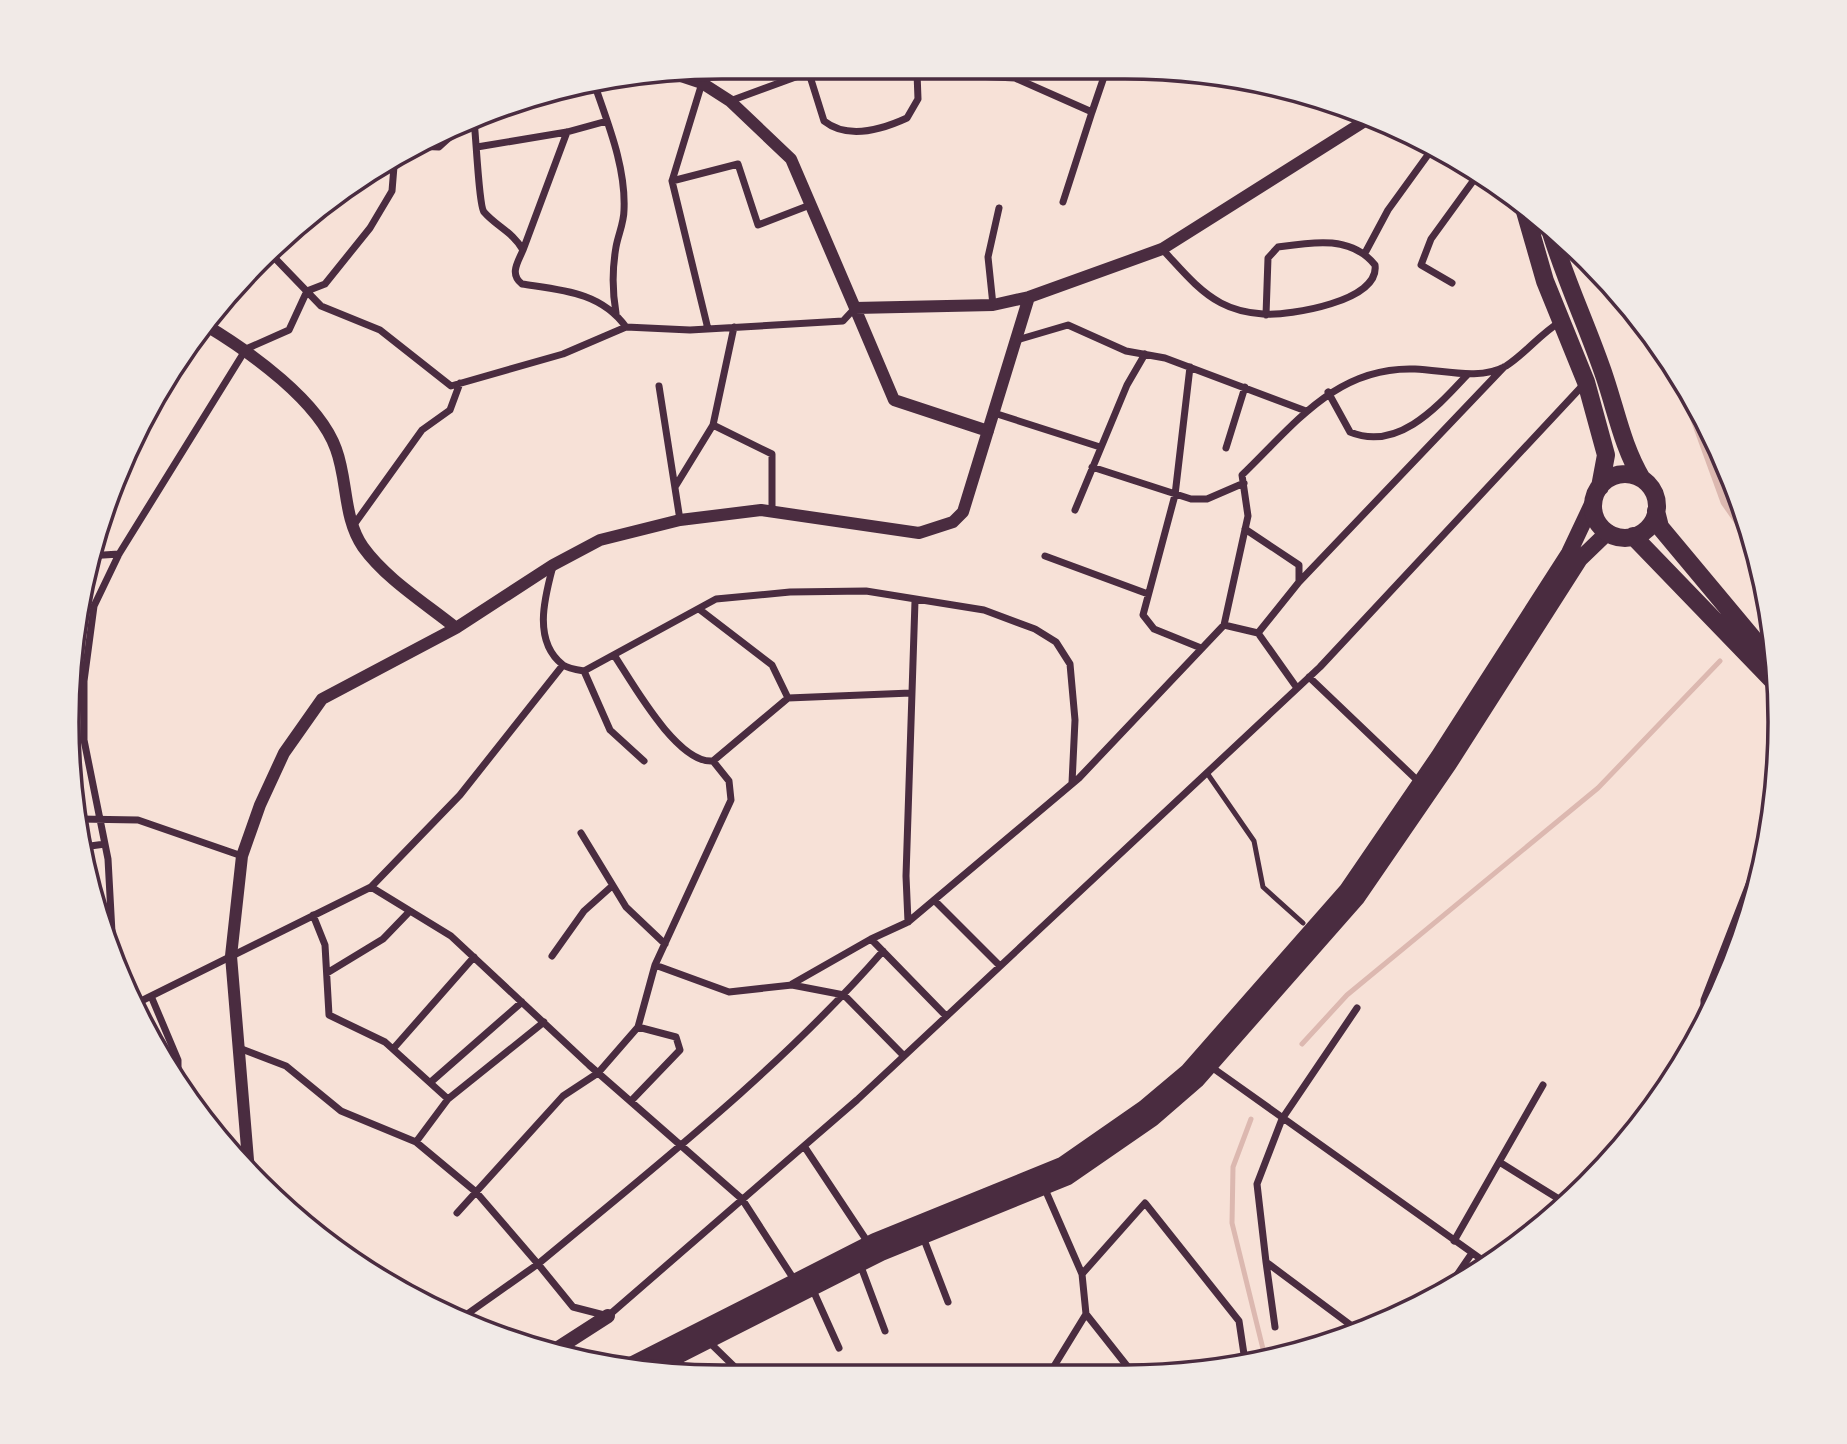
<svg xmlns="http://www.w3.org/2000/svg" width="1847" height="1444" viewBox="0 0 1847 1444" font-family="'Work Sans',sans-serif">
	<rect width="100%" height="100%" fill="#f7e1d7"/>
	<path fill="#dcb8b0" d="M1669 361C1710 418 1740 487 1756 554L1721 504Z"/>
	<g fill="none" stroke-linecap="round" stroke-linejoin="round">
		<path stroke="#dcb8b0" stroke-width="5" d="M1766 611 1769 609
			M1302 1044 1347 995 1598 788 1720 661
			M1251 1119 1233 1167 1232 1223 1265 1357"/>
		<path stroke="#4a2c40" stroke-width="5" d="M1207 773 1254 841 1263 887 1303 923"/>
		<path stroke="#4a2c40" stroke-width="7" d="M885 67 917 73 1015 78 1092 112 1063 202
			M808 70 824 121C848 140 881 130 907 118L918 99 917 73
			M594 83C608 124 626 167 624 210 624 223 618 235 616 247 612 270 612 290 616 313
			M702 83 672 181 708 329
			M730 101 823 67
			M1092 112 1107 68
			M474 121C476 136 479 206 484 212 497 227 513 232 523 250 518 262 509 274 522 284 562 290 601 292 626 327
			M415 146 439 147 450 137 451 131
			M477 147 567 132 607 121
			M672 181 738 164 758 225 810 205
			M1162 249C1180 268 1198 291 1221 303 1234 310 1248 313 1263 314 1290 316 1380 301 1375 265 1351 235 1312 242 1278 247L1268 258 1266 315
			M523 250 567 132
			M268 251 321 306 380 330 451 386 563 354 626 327 690 330 843 321 855 308
			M1365 253 1388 210 1430 152
			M1452 283 1421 265 1431 239 1476 177
			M993 305 988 257 999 208
			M734 327 713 425 772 454V512
			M1017 340 1068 325 1126 351 1165 358 1306 411
			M1190 367 1175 495 1143 615 1154 629 1201 648
			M659 386 680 520
			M1328 392 1350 432C1398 452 1438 406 1467 375
			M994 413 1100 447
			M1226 448 1245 387
			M1092 467 1191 499H1207L1244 483
			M675 487 713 425
			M1075 510 1127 385 1145 354
			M353 526 422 430 450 410 460 383
			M1245 529 1299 565V582L1258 633 1297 688
			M88 556 119 554
			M1045 556 1148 594
			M553 566C545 596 532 641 563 665 567 668 578 670 584 671L716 599 790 592 866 591 984 610 1035 629 1056 642 1070 664 1075 720 1072 783
			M1299 582 1504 367
			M699 609 772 665 788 698
			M1224 625 1258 633
			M614 655C632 682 677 764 713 761L788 698 911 693
			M584 671 610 730 644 761
			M1309 677 1419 782
			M79 819 138 820 242 856
			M581 833 626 907 665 944
			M83 847 105 844
			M1751 881 1755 901
			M371 887 451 936 589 1065 742 1199 795 1281
			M934 900 1000 966
			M908 922 906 876 915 601
			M871 939 908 922 1079 778 1224 625 1248 516 1242 475C1294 425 1336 366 1415 369 1444 370 1479 381 1506 366 1525 354 1540 334 1560 322
			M113 951 108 859 84 740V681L94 606 119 554 246 349 289 330 307 291 325 284 370 228 392 191 395 154
			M552 956 584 911 612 886
			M655 965 729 992 792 985 844 995 904 1056
			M327 973 383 939 410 911
			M792 984 871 939 946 1016
			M151 996 178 1060V1083
			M135 1004 371 887 460 795 563 665
			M1357 1008 1282 1119 1257 1184 1266 1262 1360 1332
			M1704 1027V1000L1767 838
			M239 1048 286 1066 341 1111 416 1142 448 1099 385 1042 329 1015 325 945 313 915
			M393 1049 474 957
			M1210 1066 1488 1264
			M432 1081 522 1002
			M448 1099 544 1022
			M631 1101 680 1050 676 1037 638 1027 655 965 731 800 729 781 713 761
			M416 1142 476 1192 538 1264C657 1165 781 1068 883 951
			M804 1146 869 1244
			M1501 1163 1567 1204
			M1044 1187 1082 1274 1086 1314 1048 1376
			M291 1209 363 1270
			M457 1213 563 1096 598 1073 638 1027
			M923 1237 948 1302
			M1454 1241 1543 1085
			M1266 1262 1275 1327
			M860 1264 885 1331
			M1082 1274 1145 1203 1239 1321 1245 1361
			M812 1288 839 1348
			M404 1292 409 1287 426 1303
			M1444 1294 1472 1253
			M1086 1314 1135 1376
			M448 1315 463 1317 538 1264 573 1307 608 1316 857 1100 1320 667 1585 383
			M708 1341 745 1377"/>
		<path stroke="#4a2c40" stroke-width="12" d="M672 73 702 83 730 101 791 159 855 308 993 305 1029 297 1162 249 1368 119
			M855 308 894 400 988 431
			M207 326C250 352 319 401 336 449 348 481 343 518 363 547 386 579 425 603 456 628
			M249 1172 231 956 242 856 260 805 284 753 322 699 456 628 553 565 600 540 680 520 761 510 919 533 953 522 963 512 1029 297"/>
		<path stroke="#4a2c40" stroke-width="14" d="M552 1352 608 1316"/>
		<path stroke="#4a2c40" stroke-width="16" d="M625 1368 875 1241 1062 1165 1144 1108 1188 1071 1347 890 1438 757 1569 553 1593 502
			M650 1370 881 1253 1068 1177 1152 1119 1197 1080 1357 898 1449 764 1580 559 1608 532"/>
		<path stroke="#4a2c40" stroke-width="18" d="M1522 201 1545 281 1586 382 1606 455 1600 487
			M1549 226C1564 278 1588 327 1605 378 1617 414 1623 447 1642 479
			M1593 506a32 32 0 1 1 64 0a32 32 0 1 1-64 0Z
			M1656 511 1660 527 1776 666
			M1633 536 1776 684"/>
	</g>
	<path d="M0 0H1847V1444H0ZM722 79H1125A643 643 0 0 1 1768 722V722A643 643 0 0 1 1125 1365H722A643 643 0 0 1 79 722V722A643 643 0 0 1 722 79Z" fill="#f1eae7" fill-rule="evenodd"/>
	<path fill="none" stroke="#4a2c40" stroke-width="3.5" d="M722 79H1125A643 643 0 0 1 1768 722V722A643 643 0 0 1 1125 1365H722A643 643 0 0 1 79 722V722A643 643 0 0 1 722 79Z"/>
</svg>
